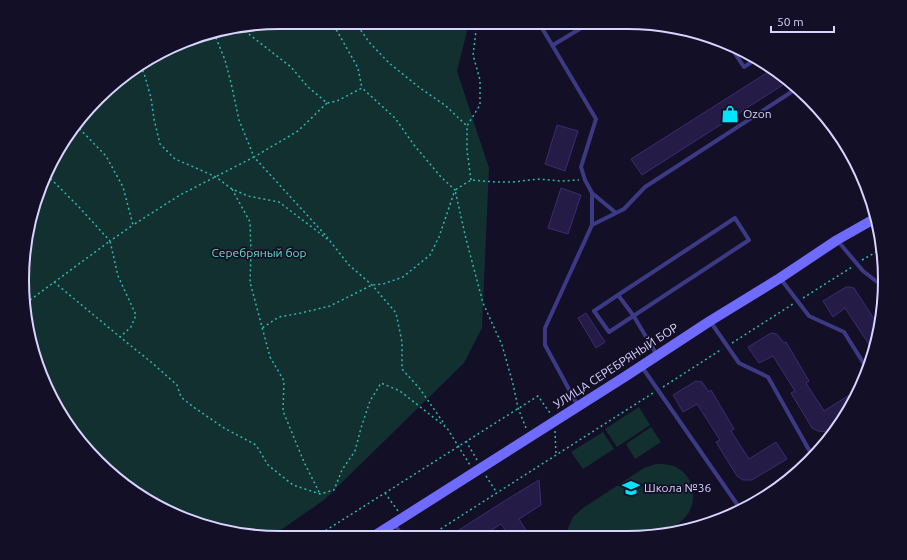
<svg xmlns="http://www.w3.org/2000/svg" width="907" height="560" viewBox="0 0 907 560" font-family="Ubuntu,sans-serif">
	<rect width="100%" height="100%" fill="#130f26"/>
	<path fill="#12302f" d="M280 22 469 23 457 71 489 168 482 328 464 363 324 500 272 536H247L181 518 123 485 66 424 36 363 22 280 36 197 66 136 123 75 197 36Z
		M639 407 650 425 617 447 605 429Z
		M651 427 661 442 635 459 626 444Z
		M603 432 614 449 583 469 571 452Z
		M656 464C664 464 672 464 679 469 694 478 698 501 687 515 682 522 670 530 663 534 653 539 634 537 623 537 605 537 586 537 568 537V528L573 517 583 508 644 468Z"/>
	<path fill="#241b47" stroke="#3b2d73" d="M773 69 784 75 789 81 642 175 631 159Z
		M557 125 578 131 565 171 545 164Z
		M561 188 581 195 568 234 548 228Z
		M846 287H850L854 288 878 325 876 347 874 352 845 308 833 317 823 301Z
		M586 313 605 342 596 348 578 318Z
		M771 333 777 334 784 343 786 342 809 381 806 383 824 411 854 392 838 425 827 432 818 431 812 428 791 393 795 391 773 356 759 363 748 347Z
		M696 381 702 382 709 392 711 390 734 429 731 431 749 459 776 442 787 459 752 480H743L737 476 716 442 720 440 697 404 683 412 673 395Z
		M539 480 541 505 519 519 530 537H510L501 524 481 537H448L506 500Z"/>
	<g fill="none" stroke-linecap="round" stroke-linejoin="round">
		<path stroke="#2fb8b0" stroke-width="1.5" stroke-dasharray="2 3" stroke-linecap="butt" d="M330 22 337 31 358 68 362 88
			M355 22 369 42 389 63 420 88 446 106 467 126
			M241 28 291 67 308 87 327 103 337 101 362 88 395 118 414 145 441 177 455 190 439 237 430 255 403 277 383 284 372 285 330 306 301 313 279 317 262 328
			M214 33 225 60 231 83 239 120 254 157 298 131 327 103
			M140 66 144 73 151 98 154 119 160 144 175 159 196 168 216 177 232 189 248 196 279 202 330 241 349 265 372 285 396 313 402 342V369L420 389 445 425
			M76 125 106 156 123 187 133 225 180 195 254 157 328 238
			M47 175 79 207 110 241 133 225
			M471 180 467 150V126L480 105V80L473 55 477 23
			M232 189 250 222 251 253 250 282 270 357 284 381 283 411 304 462 320 494
			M862 260 883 248
			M54 282 120 337
			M803 298 852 267
			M26 303 110 241 118 276 136 315 131 327 120 337 151 362 177 385 181 397 192 406 224 428 256 445 268 465 293 485 320 494 334 490 342 470 355 451 361 428 370 401 381 383 400 391 447 428 470 465
			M732 343 793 304
			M663 387 722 349
			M526 428 518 408 513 384 502 345 483 303 466 239 455 190 471 180 495 182H513L538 179 561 181 579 180
			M555 431 556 455
			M466 441 477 460
			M486 476 497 493
			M385 493 398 511
			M727 515H726L734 510
			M317 536 538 396 550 413
			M428 537 653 393"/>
		<path stroke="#3d3a85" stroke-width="4" d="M539 23 596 119 581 167 585 180 592 193 616 213
			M728 43 744 67 756 59
			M553 45 588 24
			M844 144 852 155
			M592 225 624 209 645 187 796 89
			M837 240 863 271 880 284
			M780 278 809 316 844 332 866 367
			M618 295 594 311 609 332 749 240 735 218 618 295 633 315 657 355
			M710 321 739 363 768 377 813 457
			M642 367 739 507 774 486 807 463
			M578 406 545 345V328L592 225V193
			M394 523 402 536"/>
		<path stroke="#6f6bff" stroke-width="10" d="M374 536 626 376 710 321 780 278 837 240 874 219"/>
	</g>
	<defs>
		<g id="shop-bare" transform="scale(1.38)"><path d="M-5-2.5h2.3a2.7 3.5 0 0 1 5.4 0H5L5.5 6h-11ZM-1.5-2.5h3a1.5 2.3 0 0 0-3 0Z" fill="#00e5ff" stroke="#130f26" stroke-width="2.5" paint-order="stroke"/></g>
		<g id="school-bare" transform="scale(1.38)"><path d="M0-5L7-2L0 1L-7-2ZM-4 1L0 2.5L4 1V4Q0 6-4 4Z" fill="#00e5ff" stroke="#130f26" stroke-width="2.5" paint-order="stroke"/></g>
	</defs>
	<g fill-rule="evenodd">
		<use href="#shop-bare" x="730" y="114"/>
		<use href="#school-bare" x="631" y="488"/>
	</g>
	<g text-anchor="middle" stroke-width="3.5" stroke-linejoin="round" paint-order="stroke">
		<g font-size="12" fill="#d9d4ff" stroke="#130f26" text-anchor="start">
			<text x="743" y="118">Ozon</text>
			<text x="644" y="492">Школа №36</text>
		</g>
		<g font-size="12" fill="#5fe0c0" stroke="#130f26">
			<text x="259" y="257">Серебряный бор</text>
		</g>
		<g font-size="12" fill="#d9d4ff" stroke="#130f26">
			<text transform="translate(616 366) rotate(-33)" y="4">УЛИЦА СЕРЕБРЯНЫЙ БОР</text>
		</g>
	</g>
	<path d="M0 0H907V560H0ZM280 29H627A251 251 0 0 1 878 280V280A251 251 0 0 1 627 531H280A251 251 0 0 1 29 280V280A251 251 0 0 1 280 29Z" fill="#130f26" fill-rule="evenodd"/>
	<path fill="none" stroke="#d9d4ff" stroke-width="2" d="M280 29H627A251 251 0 0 1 878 280V280A251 251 0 0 1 627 531H280A251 251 0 0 1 29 280V280A251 251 0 0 1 280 29Z"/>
	<path d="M771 26v6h63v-6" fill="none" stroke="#d9d4ff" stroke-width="2"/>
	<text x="777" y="26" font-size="12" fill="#d9d4ff" stroke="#130f26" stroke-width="3" paint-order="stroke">50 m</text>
</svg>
